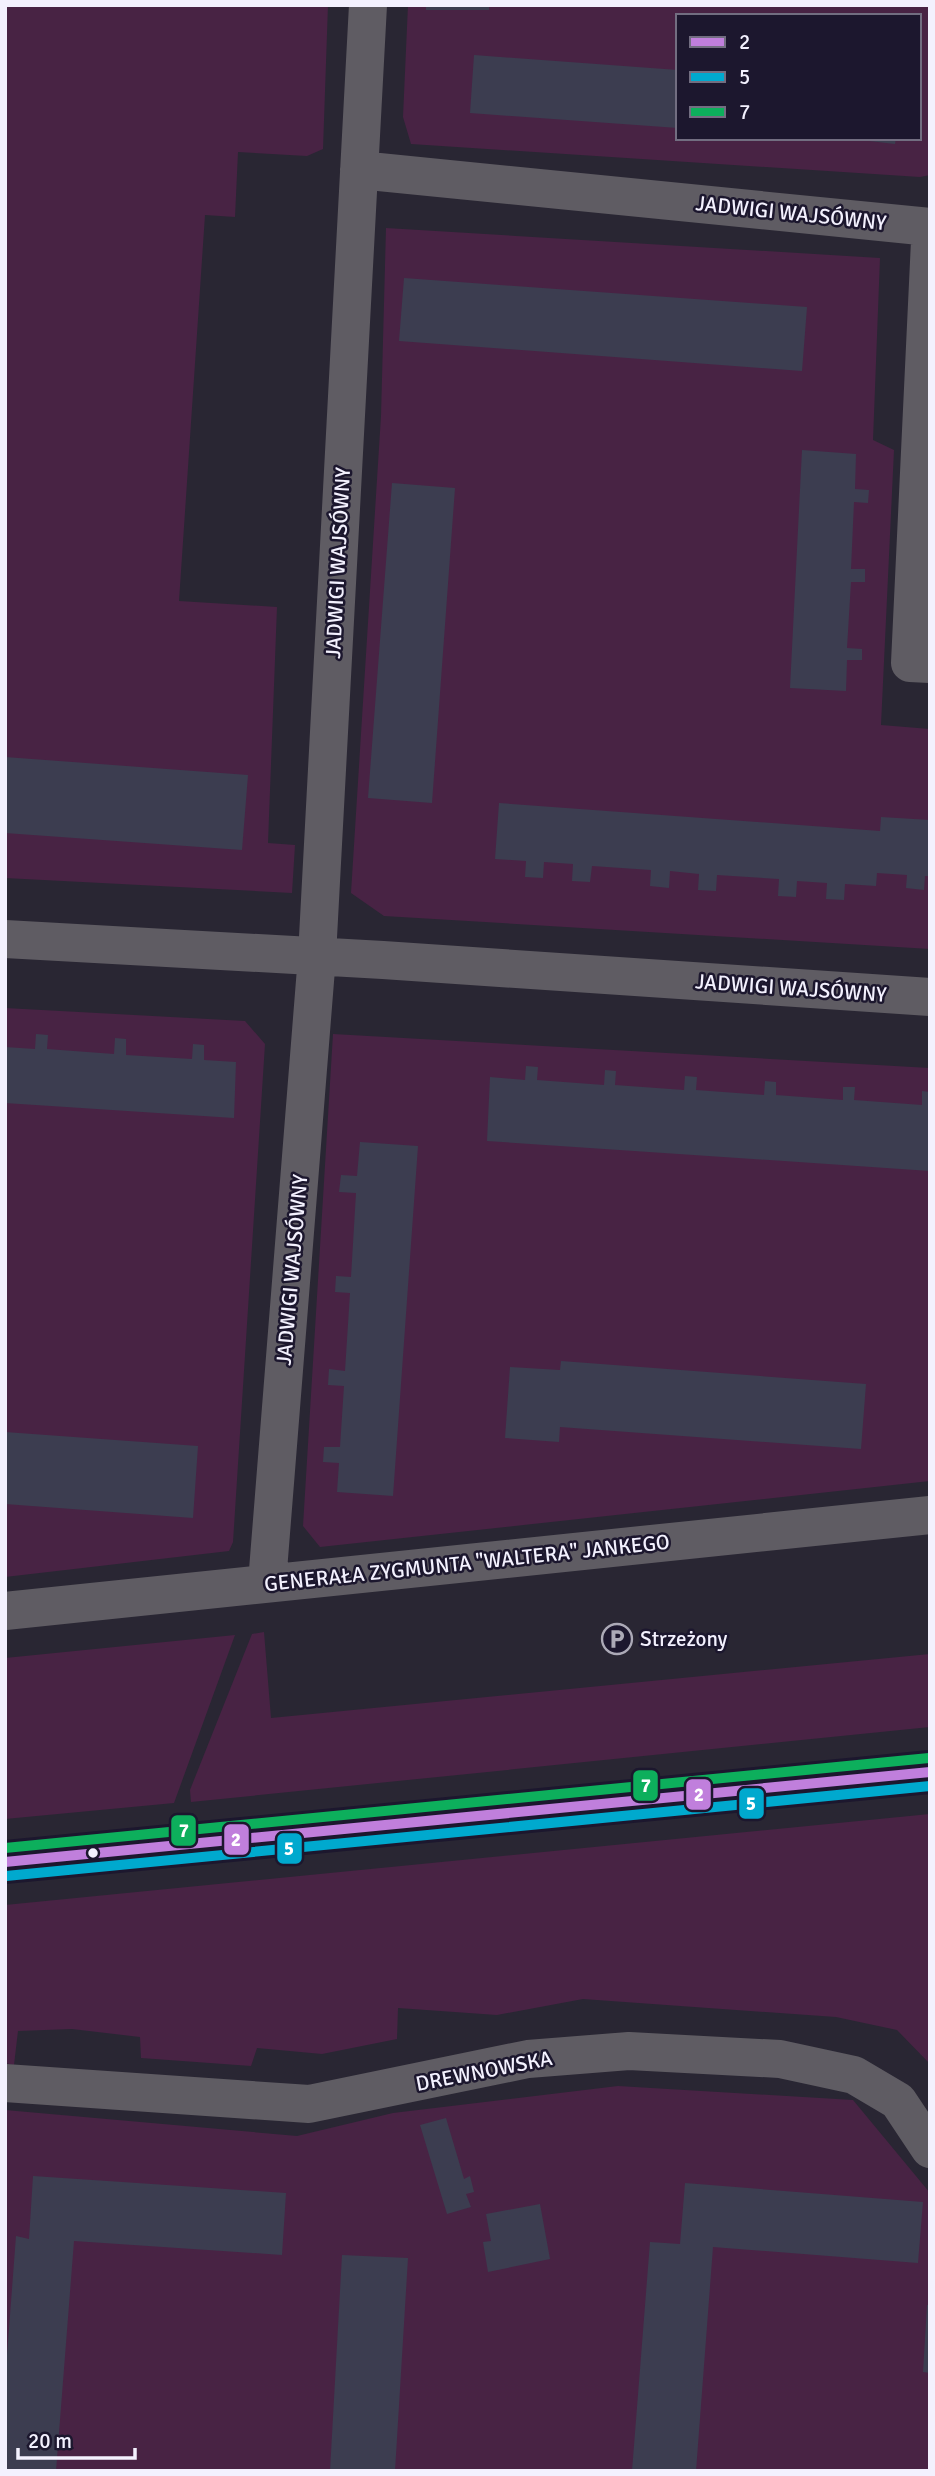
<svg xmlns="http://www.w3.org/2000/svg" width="935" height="2476" viewBox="0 0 935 2476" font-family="Signika,sans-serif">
	<rect width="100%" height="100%" fill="#292633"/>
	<path fill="#482344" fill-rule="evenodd" d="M5 5H328L323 149 307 156 238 152 235 217 205 215 179 601 277 607 268 843 295 845 292 893 5 878Z
		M408 5H930V175L920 177 411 144 403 117ZM678 16H919V138H678Z
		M386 228 880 258 873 440 894 450 881 725 930 729V949L384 916 351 893 381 416Z
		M5 1008 245 1021 265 1044 233 1542 229 1551 5 1577Z
		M333 1034 930 1068V1481L320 1547 303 1526Z
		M264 1632 271 1718 930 1654V1727L191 1802 190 1790 252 1634Z
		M235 1635 174 1803 5 1819V1658Z
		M930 1814V2064L897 2030 836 2017 583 1999 497 2015 398 2008 397 2039 322 2054 257 2048 251 2066 141 2058 140 2037 72 2029 18 2031 14 2065 5 2063V1905Z
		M618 2086 853 2100 930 2193V2471H5V2110L297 2136 393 2113Z"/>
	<path fill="#3c3d50" d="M426 5H489V10H426Z
		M474 55 678 70V128L470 113Z
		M843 138H896L895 144Z
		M404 278 807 307 802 371 399 341Z
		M802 450 856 454 855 489 869 490 868 503 854 502 851 569H865V582H851L847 648 862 649V660H847L846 691 790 688Z
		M392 483 455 488 432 803 368 798Z
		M5 757 248 775 242 850 5 833Z
		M499 803 880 831 881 817 930 820V876H925L924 890 906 888 907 875 877 873 876 886 845 884 844 900 826 899 827 883 797 881 796 897 778 896 779 879 717 875 716 891 698 890 699 874 670 871 669 888 650 886 651 870 592 866 590 882 572 881 573 864 544 862 543 878 525 877 526 861 495 859Z
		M36 1034 48 1035 47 1049 114 1054 115 1038 126 1039V1055L192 1059 193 1044 204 1045V1060L236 1062 234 1118 5 1103V1047L35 1049Z
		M526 1066 538 1067 537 1080 604 1085 605 1070 616 1071 615 1085 684 1090 685 1076 697 1077 696 1090 764 1095 765 1081 776 1082V1095L843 1100V1087H855L854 1100 922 1105V1091L930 1092V1171L487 1141 490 1077 525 1080Z
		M360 1142 418 1146 393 1496 337 1492 339 1463 323 1462 324 1447H340L344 1386 328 1385 329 1369 345 1371 350 1293 335 1292 336 1276 351 1277 356 1193 339 1192 341 1175 357 1176Z
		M561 1361 866 1384 861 1449 560 1427 559 1442 505 1438 510 1367 560 1370Z
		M5 1432 198 1446 193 1518 5 1504Z
		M446 2118 464 2179 470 2176 474 2192 466 2194 471 2207 447 2214 420 2125Z
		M33 2176 286 2193 282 2255 74 2241 56 2471H5V2381L16 2236 29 2239Z
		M685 2183 923 2202 918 2263 713 2247 696 2471H632L650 2242 680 2244Z
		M540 2204 550 2259 488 2272 483 2242 491 2241 486 2214Z
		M342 2255 408 2258 395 2471H330Z
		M927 2305H930V2373L923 2372Z"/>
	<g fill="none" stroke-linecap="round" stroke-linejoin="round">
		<path stroke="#5f5c63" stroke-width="38" d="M359 170 930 227
			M930 241 910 663 930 664
			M5 939 383 960 930 997
			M267 1583 317 956 368 5
			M5 1611 930 1515
			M5 1862 930 1772
			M5 2083 309 2104 528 2059 629 2051 780 2059 854 2075 898 2101 930 2149"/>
		<g stroke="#1c172e" stroke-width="16">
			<path id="bus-1" d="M5 1862 930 1772"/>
		</g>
		<g stroke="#1c172e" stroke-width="16">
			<path id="bus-2" d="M6 1876 930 1786"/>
		</g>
		<g stroke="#1c172e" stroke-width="16">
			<path id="bus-3" d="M5 1848 929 1758"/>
		</g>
		<use href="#bus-1" stroke="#c07fdc" stroke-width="10"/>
		<use href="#bus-2" stroke="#00a9ce" stroke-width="10"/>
		<use href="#bus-3" stroke="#0daf5c" stroke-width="10"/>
	</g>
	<defs>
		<g id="parking-ring" transform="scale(1.575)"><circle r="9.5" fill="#1c172e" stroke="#acaab7" stroke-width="1.5"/><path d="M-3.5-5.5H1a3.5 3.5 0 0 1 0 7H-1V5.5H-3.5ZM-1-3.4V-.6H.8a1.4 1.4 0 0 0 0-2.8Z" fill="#acaab7"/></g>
	</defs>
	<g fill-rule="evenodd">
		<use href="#parking-ring" x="617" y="1639"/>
	</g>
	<circle fill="#f3f1fe" stroke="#1c172e" stroke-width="2.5" cx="93" cy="1853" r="6"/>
	<g text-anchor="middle" stroke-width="5" stroke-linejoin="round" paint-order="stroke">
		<g font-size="21" fill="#f3f1fe" stroke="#1c172e">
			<text transform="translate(791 213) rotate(6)" y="7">JADWIGI WAJSÓWNY</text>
			<text transform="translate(338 563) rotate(-87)" y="7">JADWIGI WAJSÓWNY</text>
			<text transform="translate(791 988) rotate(4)" y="7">JADWIGI WAJSÓWNY</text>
			<text transform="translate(292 1270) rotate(-85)" y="7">JADWIGI WAJSÓWNY</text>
			<text transform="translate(467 1563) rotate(-6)" y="7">GENERAŁA ZYGMUNTA "WALTERA" JANKEGO</text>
			<text transform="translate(484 2071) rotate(-11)" y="7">DREWNOWSKA</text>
		</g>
		<g font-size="21" fill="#f3f1fe" stroke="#1c172e" text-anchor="start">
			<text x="640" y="1646">Strzeżony</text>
		</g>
	</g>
	<g stroke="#1c172e" stroke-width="2.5">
		<rect x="632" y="1769" width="27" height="33" rx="7" fill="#0daf5c"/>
		<rect x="685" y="1778" width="27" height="33" rx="7" fill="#c07fdc"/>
		<rect x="738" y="1787" width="27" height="33" rx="7" fill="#00a9ce"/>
		<rect x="170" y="1814" width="27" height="33" rx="7" fill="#0daf5c"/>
		<rect x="223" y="1823" width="27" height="33" rx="7" fill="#c07fdc"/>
		<rect x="276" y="1832" width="27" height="33" rx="7" fill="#00a9ce"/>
	</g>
	<g font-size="19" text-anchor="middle" font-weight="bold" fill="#fff">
		<text x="646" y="1792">7</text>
		<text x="699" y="1801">2</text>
		<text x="751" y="1810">5</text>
		<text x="184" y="1837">7</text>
		<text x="236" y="1846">2</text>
		<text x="289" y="1855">5</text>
	</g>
	<rect width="935" height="2476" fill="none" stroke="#f3f1fe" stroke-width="14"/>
	<rect x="676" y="14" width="245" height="126" fill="#1c172e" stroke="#726e81" stroke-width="2"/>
	<rect x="690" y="37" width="35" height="10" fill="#c07fdc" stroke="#726e81" stroke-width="2"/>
	<text x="739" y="49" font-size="21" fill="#f3f1fe">2</text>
	<rect x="690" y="72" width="35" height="10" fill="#00a9ce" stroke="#726e81" stroke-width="2"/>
	<text x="739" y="84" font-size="21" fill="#f3f1fe">5</text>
	<rect x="690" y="107" width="35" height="10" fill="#0daf5c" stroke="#726e81" stroke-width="2"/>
	<text x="739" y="119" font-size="21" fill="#f3f1fe">7</text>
	<path d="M18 2448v10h117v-10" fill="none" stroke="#f3f1fe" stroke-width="3.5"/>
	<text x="28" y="2448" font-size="21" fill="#f3f1fe" stroke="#1c172e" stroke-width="5" paint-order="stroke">20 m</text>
</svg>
